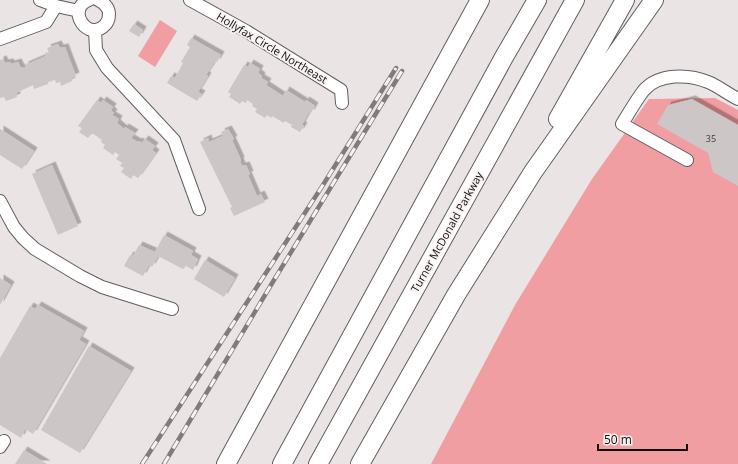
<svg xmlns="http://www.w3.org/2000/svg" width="738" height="464" viewBox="0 0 738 464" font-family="'Open Sans',sans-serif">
	<defs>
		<filter id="shadow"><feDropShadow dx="3.5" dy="-3.5" stdDeviation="0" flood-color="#0004"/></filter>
	</defs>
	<rect width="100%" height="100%" fill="#eae4e4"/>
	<path fill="#f09ea1" d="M160 20 177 31 155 67 138 56Z
		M715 98 738 110V464H431L515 305 592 179 649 99Z"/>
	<path fill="#ccc6c6" filter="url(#shadow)" d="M134 24 143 30 139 37 129 31Z
		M191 38 221 55 217 62 215 61 206 75 208 76 198 92 202 94 197 101 167 83 171 76 175 78 183 63 181 62 190 47 187 45Z
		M58 44 60 48 65 47 76 76 71 78 72 81 61 86 60 82 56 83 55 80 48 82V84L34 89 33 85 16 93 17 97 6 101 4 97 0 98V60L3 59 5 63 10 62 11 64 18 62 21 68 25 67V65L46 56 45 53 49 52 47 48Z
		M250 63 260 69 258 73 262 76 261 78 268 82 266 85 283 96 286 90 305 102 306 100 315 106 311 113 309 112 302 125 304 126 300 132 291 127 292 125 285 121 284 123 272 116 271 118 267 115 265 118 255 112 257 109 252 106 253 104 247 100 246 103 242 101 240 104 229 97 231 94 228 92 244 65 248 67Z
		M692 99 738 125V186L713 172 708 153 657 124 668 105Z
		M97 100 101 103 103 100 113 107 111 110 114 113 112 115 119 119 117 123 124 129 125 127 135 133 131 138 138 142 139 141 142 143 145 139 155 146 152 150 156 153 138 178 133 175 131 179 121 172 124 168 120 166 122 163 116 159 119 155 115 152 113 155 103 148 105 145 101 142 102 140 92 133 88 138 79 132 82 128 78 126Z
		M0 129 34 151 22 169 0 155Z
		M228 129 234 139 232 140 241 160 240 161 242 166 246 165 250 174 248 175 257 196 261 194 265 202 234 216 230 208 232 207 200 142 208 138 209 142 223 136 221 132Z
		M52 165 78 226 58 235 32 174Z
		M164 235 193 251 191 255 198 259 193 270 186 266 183 269 158 256 152 267 149 265 143 276 124 266 130 255 133 256 139 245 155 252Z
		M205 260 235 278 224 297 194 279Z
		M0 278 11 285 0 305Z
		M38 305 84 331 79 340 86 344 33 434 25 429 21 438 0 425V358L30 306 35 309Z
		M89 346 131 371 80 453 41 430Z
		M24 450 47 464H15Z"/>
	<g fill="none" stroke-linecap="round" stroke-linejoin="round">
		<g stroke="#635e5e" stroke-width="14">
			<path id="minor" d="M40 0 56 6 79 11
				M89 0C65 9 88 43 105 25 108 22 109 18 109 14 109 7 104 3 98 0
				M190 0 246 31 341 90 342 103
				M95 30 96 50 107 68 174 140 199 209
				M0 39 46 22 56 6
				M687 160 622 124C629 113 636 100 644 90 659 73 689 74 708 82 718 86 728 94 738 99
				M0 201 14 227 23 238 35 249 80 276 102 287 172 309
				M0 447 4 441"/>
		</g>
		<g stroke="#635e5e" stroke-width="20">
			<path id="highway" d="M558 119 625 0
				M226 464 480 0
				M282 464 504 57 537 0
				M318 464 575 0
				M360 464 456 295 533 172 654 0"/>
		</g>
		<use href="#minor" stroke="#fff" stroke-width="12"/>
		<use href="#highway" stroke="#fff" stroke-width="18"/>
		<g stroke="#807c7c" stroke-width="4.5">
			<path id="rail" d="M142 464 323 185 396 68
				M164 464 274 280 402 71"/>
		</g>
		<use href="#rail" stroke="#f8f2f1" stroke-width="3" stroke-dasharray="9" stroke-linecap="butt"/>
	</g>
	<g text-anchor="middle" stroke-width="3.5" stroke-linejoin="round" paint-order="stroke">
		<g font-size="9" fill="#3f3c3c">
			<text x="711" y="142">35</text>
		</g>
		<g font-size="11" fill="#100e0e" stroke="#f8f2f1">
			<text transform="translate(272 48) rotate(31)" y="4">Hollyfax Circle Northeast</text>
			<text transform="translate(447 232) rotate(-61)" y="4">Turner McDonald Parkway</text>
		</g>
	</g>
	<path d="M598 444v6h89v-6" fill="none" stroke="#100e0e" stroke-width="2"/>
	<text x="604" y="444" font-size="12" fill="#100e0e" stroke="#f8f2f1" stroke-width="3" paint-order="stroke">50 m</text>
</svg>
